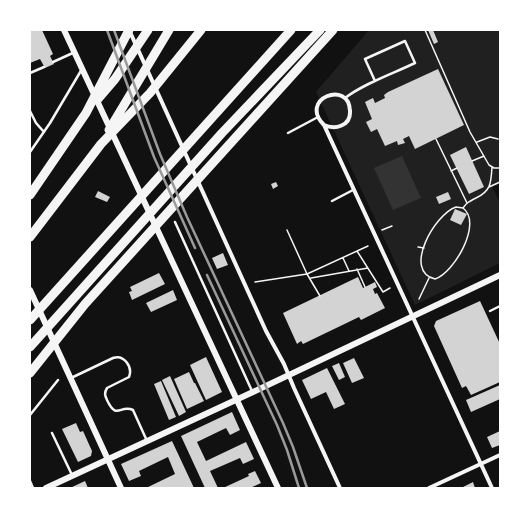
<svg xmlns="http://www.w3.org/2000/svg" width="530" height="518" viewBox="0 0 530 518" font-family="Karla,sans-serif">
	<rect width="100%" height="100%" fill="#111"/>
	<path fill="#202020" d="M369 30H500V183L492 187 500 203V263L415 305 316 92Z"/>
	<path fill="#333" d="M402 156 421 198 393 210 374 168Z"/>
	<path fill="#d3d3d3" d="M33 30H42L53 54 50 56 54 64 45 68 40 59 30 63V31Z
		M428 30H433L438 42 434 44Z
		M438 69 464 125 415 149 409 136 403 139 405 143 398 145 397 141 385 146 377 129 371 132 366 122 372 119 365 102 373 98 375 103 385 98 384 95 388 92Z
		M466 147 484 187 469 194 450 155Z
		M276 182 278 186 273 189 271 184Z
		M98 191 110 197 107 202 95 197Z
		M448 192 451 199 439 204 436 197Z
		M455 209 467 214 461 225 450 220Z
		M223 253 228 265 217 269 212 258Z
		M159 273 165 284 132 300 129 292 132 291 130 287Z
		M358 277 363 288 375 282 377 287 373 289 375 294 377 293 385 308 361 320 359 317 303 344 301 341 297 344 283 313Z
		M173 290 177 300 151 312 146 303Z
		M480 301 500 344V382L471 395 466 386 462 388 434 326 436 321Z
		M206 357 222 392 206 400 190 365Z
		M354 358 364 378 352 383 343 363Z
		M339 363 345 377 339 380 332 366Z
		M327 368 345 404 334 409 326 392 311 399 302 380Z
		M189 372 194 383H195L204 401 187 409 174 379Z
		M170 376 186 412 179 416 162 380Z
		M161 381 176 417 169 420 154 384Z
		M500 385V399L471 412 466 400Z
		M232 412 240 430 230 435 226 428 197 442 206 461 246 442 254 459 243 464 240 458 210 471 218 488H205L181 436Z
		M76 423 80 432 83 431 92 451 91 456 78 462 62 429Z
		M500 431V445L492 448 487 437Z
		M172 441 194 488H182L181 487 178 488H146L175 474 168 457 139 471 141 476 129 481 121 464Z
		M255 471 261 483 250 488H223L249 476 248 474Z
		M85 481 88 488H70Z
		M473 482 475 488H464L463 487Z"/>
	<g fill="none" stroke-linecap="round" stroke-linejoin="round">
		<path stroke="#f5f5f5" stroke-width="1.5" d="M425 30 470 132 489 165 494 168H500
			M436 139 467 203
			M477 142 490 137 498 139
			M472 161 484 156
			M451 171 457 168
			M489 187 500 182
			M456 207 463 208C483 223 454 273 435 279 402 271 435 214 456 207Z
			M463 208C466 203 470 201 476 198 491 191 491 183 492 167
			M287 230 307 274 320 296
			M382 230 392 226
			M418 247 424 248
			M357 251 383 292 390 288
			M343 258 349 271
			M357 269 365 287
			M311 278 368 268
			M255 282 307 274 368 246
			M419 299 429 278"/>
		<path stroke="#f5f5f5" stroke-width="2.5" d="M53 62 75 52
			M30 73 44 67
			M345 98C365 83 392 74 415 63L405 41 365 59 375 81
			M30 111 36 123 44 132
			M288 133 318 117
			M30 152 50 123 82 69
			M332 201 353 190
			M175 222 252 391
			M490 311 500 306
			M71 378 113 358C124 354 133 367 129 377L107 388C104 393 105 396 107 400 117 421 120 404 133 410L147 441
			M30 415 58 380
			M52 433 72 475
			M30 481 33 488"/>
		<path stroke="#f5f5f5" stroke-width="4" d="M130 32 266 331 284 364 294 388 340 488
			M324 125C335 130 351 126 350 111 349 79 298 99 324 125L492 488
			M429 488 500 455"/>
		<path stroke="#f5f5f5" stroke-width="6" d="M64 30 278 488
			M30 290 121 488
			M46 488 253 392 500 275"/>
		<path stroke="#f5f5f5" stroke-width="9" d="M97 100 115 79 148 30
			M109 130 169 30
			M30 195 86 113 129 30
			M30 237 101 144 150 93 201 30
			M30 320 291 30
			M30 347 222 133 320 30
			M30 373 85 304 333 30"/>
		<path stroke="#9a9a9a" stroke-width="2.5" d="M107 30 154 157 195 248
			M114 30 160 154 187 217 283 423 293 447 307 488
			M207 275 277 425 287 450 299 488"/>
	</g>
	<rect width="530" height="518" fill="none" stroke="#ffffff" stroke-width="62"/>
</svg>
